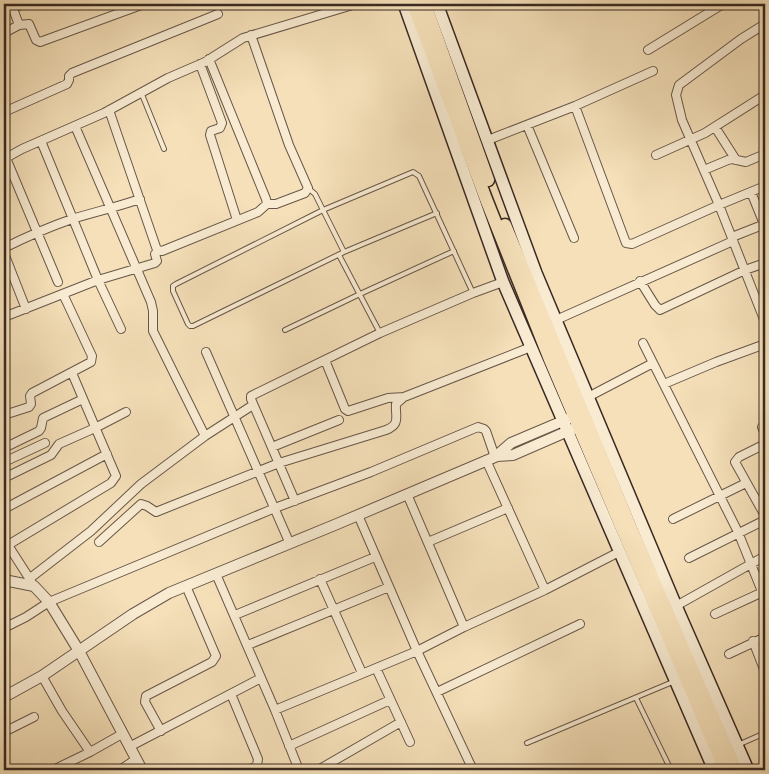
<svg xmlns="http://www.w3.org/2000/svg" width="769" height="774" viewBox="0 0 769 774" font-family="'Libre Bodoni',serif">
	<rect width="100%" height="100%" fill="#f5e0b9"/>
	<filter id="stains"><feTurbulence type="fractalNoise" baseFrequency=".004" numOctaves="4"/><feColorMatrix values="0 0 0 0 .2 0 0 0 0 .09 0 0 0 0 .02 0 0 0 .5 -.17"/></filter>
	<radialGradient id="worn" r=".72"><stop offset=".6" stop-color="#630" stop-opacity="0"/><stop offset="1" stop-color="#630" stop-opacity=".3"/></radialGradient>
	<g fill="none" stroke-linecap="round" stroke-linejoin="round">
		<g stroke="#685748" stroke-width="6">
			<path id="service" d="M141 92 164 149
				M308 188 315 194 344 252
				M437 213 344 252 193 326H190L188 324 173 291V286L176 284 323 210 413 172 419 176 473 293
				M339 255 380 333
				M285 330 360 294 454 251
				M636 698 671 770
				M527 743 675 681
				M740 744 765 733"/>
		</g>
		<g stroke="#685748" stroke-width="10">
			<path id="minor" d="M10 4 15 7 24 4
				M765 24 741 39 679 85 676 95 682 120 719 205 765 322
				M19 25 29 24 36 40 40 42 144 4
				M4 33 19 25 12 6
				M251 35 289 145 308 188 305 193 276 204H267
				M648 50 723 4
				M200 64 222 123 220 128 211 131 210 135 237 220
				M575 106 626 243 632 244 719 205 765 186
				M109 110 157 250 162 251 258 212 267 204 266 199 209 59
				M4 112 67 84 69 80V76L72 73 218 14
				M527 125 574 238
				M75 126 151 302 153 311V331L205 436
				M715 127 736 160
				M488 140 575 106 653 71
				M41 141 98 280 121 329
				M656 155 705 133 765 95
				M6 158 58 282
				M4 159 22 149 104 113 168 78 205 62 243 38 356 4
				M704 170 728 160 732 159 746 162 765 154
				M751 192 764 224
				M732 237 765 224
				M4 248C26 237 49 227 72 219 95 212 117 207 140 199
				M4 253 26 309
				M640 281 655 305 660 310 745 270 765 263
				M4 317 98 280 155 263 157 261 155 254 159 251
				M556 320 733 241
				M643 343 738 532 765 599
				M206 352 290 544
				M325 360 345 409 348 411 388 398 404 397
				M664 384 716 362 765 344
				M588 397 653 363
				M4 415 29 407 31 404 30 396 32 393 91 362 92 356 63 294
				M762 427 765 434
				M272 447 339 420
				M4 448 39 431 41 428 43 418 83 399
				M486 460 545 590
				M4 462 45 443
				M4 478 51 455 59 444 95 428 126 412
				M407 494 464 627
				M295 501 251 399V396L380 333 473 293 503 282
				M4 509 107 454
				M358 515 417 651 473 770
				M673 519 746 483
				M4 539 31 581
				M99 542 141 504 147 506 156 512 279 463 386 430C401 424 395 417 396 404L404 397 531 347
				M428 542 508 508
				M8 545 111 483 116 476 72 373
				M689 558 763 521 765 518 764 514 735 462 739 457 765 444
				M216 574 275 710 299 770
				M29 579 91 531 141 484 205 436 253 405
				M320 579 362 673
				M676 606 765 556
				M715 614 765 591
				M235 615 375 557
				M4 628 26 617 49 602 275 508 371 472 478 427 484 429 486 431 495 457
				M753 641 765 672
				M248 645 389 587
				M729 654 765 637
				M376 668 410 742
				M42 676 62 711 90 752
				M437 692 580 624
				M231 694 258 759 257 765 250 770
				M275 710 417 651 464 627 545 590 619 552
				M161 731 145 702 146 696 212 662 216 656 186 586
				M4 732 34 717
				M289 746 390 700
				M129 747 261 678
				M53 770 90 752 122 734
				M120 770 136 759
				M318 770 401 722"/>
		</g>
		<g stroke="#685748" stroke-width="12">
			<path id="tertiary" d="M497 456 513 455 575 428
				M4 580 34 586 49 602 79 651 142 770
				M4 697 42 676 133 614 169 593 337 524 495 457 511 443 570 418"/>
		</g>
		<g stroke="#392923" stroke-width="14">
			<path id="secondary" d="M404 4 503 282 714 770
				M437 4 536 273 676 606 748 770"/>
		</g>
		<g stroke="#392923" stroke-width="15">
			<path id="primary" d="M413 4 486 199 551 362 725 770
				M425 4 488 180
				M505 225 630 526 736 770"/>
		</g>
		<use href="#service" stroke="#f8ebd2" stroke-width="4"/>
		<use href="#minor" stroke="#f8ebd2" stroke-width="8"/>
		<use href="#tertiary" stroke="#f8ebd2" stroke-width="10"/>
		<use href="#secondary" stroke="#f8ebd2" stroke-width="11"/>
		<use href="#primary" stroke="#f5e0b9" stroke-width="12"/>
	</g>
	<rect width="769" height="774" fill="none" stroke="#f5e0b9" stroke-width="20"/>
	<rect x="5" y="5" width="759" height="764" fill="none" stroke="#392923" stroke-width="2.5"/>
	<rect x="10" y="10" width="749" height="754" fill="none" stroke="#392923"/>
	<rect width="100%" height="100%" filter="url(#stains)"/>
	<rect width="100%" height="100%" fill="url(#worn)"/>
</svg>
